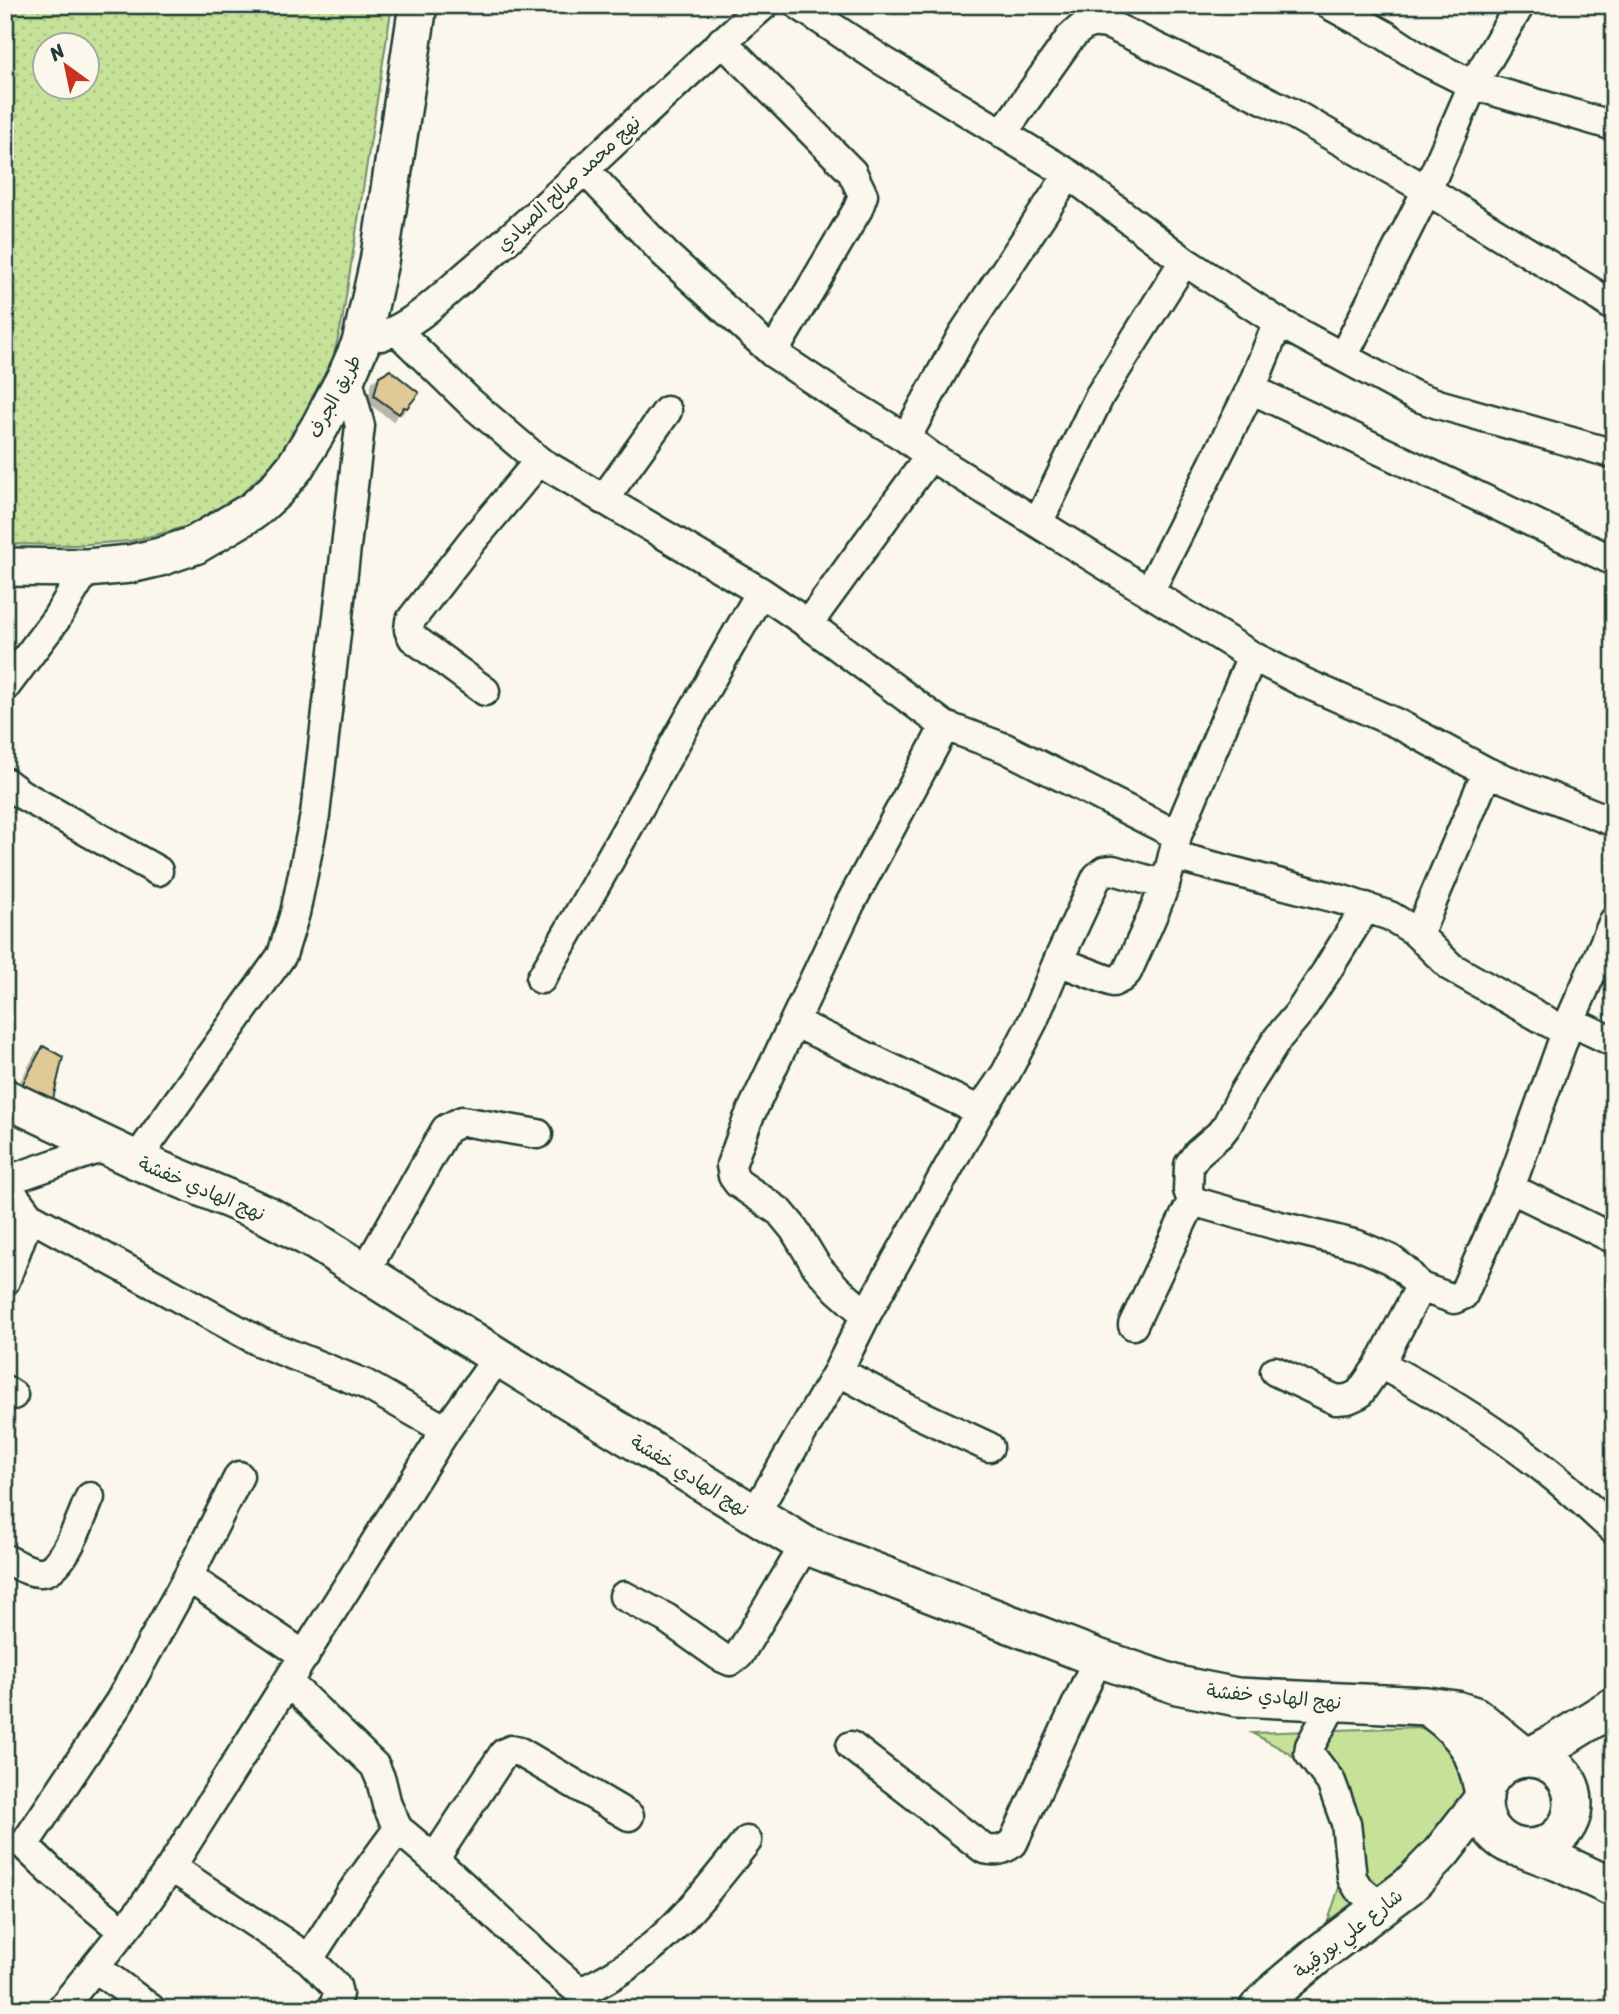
<svg xmlns="http://www.w3.org/2000/svg" width="1619" height="2014" viewBox="0 0 1619 2014" font-family="Sriracha,'Playpen Sans Arabic',sans-serif">
	<defs>
		<pattern id="grass-dots" width="8" height="8" patternUnits="userSpaceOnUse" patternTransform="scale(1.75)"><rect width="8" height="8" fill="#c6e198"/><path d="M2 2h.1M6 6h.1" fill="none" stroke="#aac284" stroke-width="1.8" stroke-linecap="round"/></pattern>
		<filter id="shadow"><feDropShadow dx="-6" dy="6" stdDeviation="0" flood-color="#0004"/></filter>
	</defs>
	<rect width="100%" height="100%" fill="#fbf7ec"/>
	<filter id="ink" filterUnits="userSpaceOnUse"><feTurbulence type="fractalNoise" baseFrequency=".0143" numOctaves="2"/><feDisplacementMap in="SourceGraphic" scale="14" xChannelSelector="R" yChannelSelector="G"/><feConvolveMatrix kernelMatrix="1 2 1 2 8 2 1 2 1" color-interpolation-filters="sRGB"/></filter>
	<g filter="url(#ink)">
		<path fill="url(#grass-dots)" stroke="#728f66" stroke-width="2" fill-rule="evenodd" d="M5 5H392L342 322 333 358 306 412 281 456 243 493 188 526 155 535 130 541 75 545 5 544ZM46 46H88V88H46Z"/>
		<path fill="#c6e198" stroke="#728f66" stroke-width="2" d="M1418 1727 1431 1731 1455 1752 1464 1782 1463 1796 1458 1812 1408 1862 1328 1921 1343 1875 1334 1817 1311 1774 1289 1753 1252 1733Z"/>
		<path fill="#e0c897" stroke="#1f3d34" stroke-width="2" filter="url(#shadow)" d="M390 370 419 393 407 408 404 407 399 414 374 396 379 376Z
			M43 1046 63 1057 53 1099 21 1087Z"/>
		<g fill="none" stroke-linecap="round" stroke-linejoin="round">
			<g stroke="#1f3d34" stroke-width="33">
				<path id="minor" d="M799 5 880 59 1069 174 1184 261 1278 322 1413 395 1438 404 1614 454
					M1330 5 1385 35 1423 60 1473 85 1614 126
					M722 41 852 172 863 195 858 209 773 353
					M1002 134 1070 38C1085 23 1090 20 1110 25L1290 112 1427 190 1592 292 1614 307
					M584 169 665 254 773 353 839 397 906 438 930 456 1252 656 1303 682 1398 724 1487 772 1614 822
					M397 331 470 402 539 461 761 592 808 624 945 726 1005 748 1177 835
					M381 336C417 324 446 292 475 268 574 184 665 90 764 5
					M1343 357 1427 190 1473 85 1520 5
					M1251 389 1614 561
					M906 438 963 334 1069 174
					M603 500 667 411
					M1038 523 1100 395 1184 261
					M1149 592 1251 389 1278 322
					M808 624 930 456
					M5 687 56 619 87 568
					M485 691 413 638 409 630 410 621 472 541 539 461
					M945 726 850 904 794 1022 980 1111
					M5 782 21 794 158 871
					M1174 856 1343 900 1390 916 1413 930 1451 967 1566 1032
					M1418 935 1487 772
					M1058 961 1113 982 1121 978 1127 972C1147 927 1170 884 1177 835L1252 656
					M541 979C617 851 686 720 761 592
					M1570 1021 1614 1042
					M794 1022 748 1119 731 1165 733 1176 738 1183 780 1212 794 1229 817 1267 837 1289 866 1315
					M136 1160 282 955 295 913 315 815 360 426 347 375
					M5 1181 107 1146
					M5 1184 29 1216 5 1281
					M1510 1188 1614 1239
					M1192 1201 1188 1190 1189 1165 1198 1153 1220 1134 1227 1125 1244 1092 1278 1038 1299 1013 1326 972 1366 907
					M29 1216 260 1342 365 1384 446 1430
					M364 1273 446 1129 462 1121 538 1134
					M1133 1325 1192 1201 1276 1225 1358 1245 1390 1259 1405 1270 1420 1287
					M1380 1364C1441 1396 1499 1432 1553 1476 1574 1493 1594 1512 1614 1530
					M838 1371 912 1411 989 1447
					M1275 1371 1336 1400 1348 1399 1359 1394 1380 1364 1420 1287 1454 1299 1463 1295 1510 1188 1570 1021 1614 921
					M5 1390 13 1395
					M754 1515 838 1371 866 1315 980 1111 1006 1073 1033 1021 1058 961 1097 877 1104 871 1113 870 1165 885
					M5 1559C16 1563 29 1573 41 1572 64 1572 82 1515 90 1497
					M188 1577 305 1656
					M624 1596 666 1618 721 1657 730 1661 739 1655 805 1545
					M289 1683 375 1766 381 1780 387 1805 398 1829 352 1892 309 1959
					M1334 1702 1310 1746 1309 1753 1331 1782 1346 1823 1352 1878 1358 1888 1381 1907
					M851 1746 984 1849C996 1852 1003 1850 1013 1843L1098 1658
					M398 1829C462 1880 517 1940 580 1992 656 1959 697 1903 747 1841
					M435 1858 504 1753 511 1750 520 1752 629 1816
					M171 1867 309 1959 336 1986 338 1994 333 2009
					M123 1931 52 1872 24 1845 120 1701 188 1577 239 1476
					M95 1967 151 2009
					M61 2009 143 1907 171 1867 446 1430 498 1357"/>
			</g>
			<g stroke="#1f3d34" stroke-width="42">
				<path id="major" d="M5 567 87 568 130 564 160 557 195 545 254 510 275 491 295 467 319 428 347 375 361 343 379 262 418 5
					M5 1098 136 1160 265 1214 317 1242 498 1357 805 1545 1098 1658 1177 1685 1237 1697 1427 1706 1456 1710 1475 1716 1527 1758 1551 1745 1614 1706
					M1434 1711C1468 1736 1476 1753 1484 1794
					M1483 1803a45 45 0 1 1 90 0a45 45 0 1 1-90 0Z
					M1519 1847 1561 1863 1614 1888
					M1258 2009 1277 1989 1319 1954 1409 1886 1441 1853 1484 1798"/>
			</g>
			<use href="#minor" stroke="#fbf7ec" stroke-width="28"/>
			<use href="#major" stroke="#fbf7ec" stroke-width="37"/>
		</g>
	</g>
	<g text-anchor="middle" stroke-width="6" stroke-linejoin="round" paint-order="stroke">
		<g font-size="19" fill="#1f3d34" stroke="#fbf7ec">
			<text transform="translate(568 183) rotate(-43)" y="7">نهج محمد صالح الصيادي</text>
			<text transform="translate(334 396) rotate(-62)" y="7">طريق الجرف</text>
			<text transform="translate(202 1188) rotate(23)" y="7">نهج الهادي خفشة</text>
			<text transform="translate(690 1475) rotate(32)" y="7">نهج الهادي خفشة</text>
			<text transform="translate(1274 1696) rotate(5)" y="7">نهج الهادي خفشة</text>
			<text transform="translate(1348 1933) rotate(-38)" y="7">شارع علي بورقيبة</text>
		</g>
	</g>
	<rect width="1619" height="2014" fill="none" stroke="#fbf7ec" stroke-width="28"/>
	<rect x="14" y="14" width="1591" height="1986" fill="none" stroke="#1f3d34" stroke-width="2.5" filter="url(#ink)"/>
	<g transform="translate(66 66) rotate(327)"><circle r="33" fill="#fbf7ec" stroke="#a3ada2" stroke-width="2"/>
	<path d="M0-5L12 26L0 18L-12 26Z" fill="#c8321e"/>
	<text y="-10" font-size="19" font-weight="bold" text-anchor="middle" fill="#1f3d34">N</text>
	</g>
</svg>
